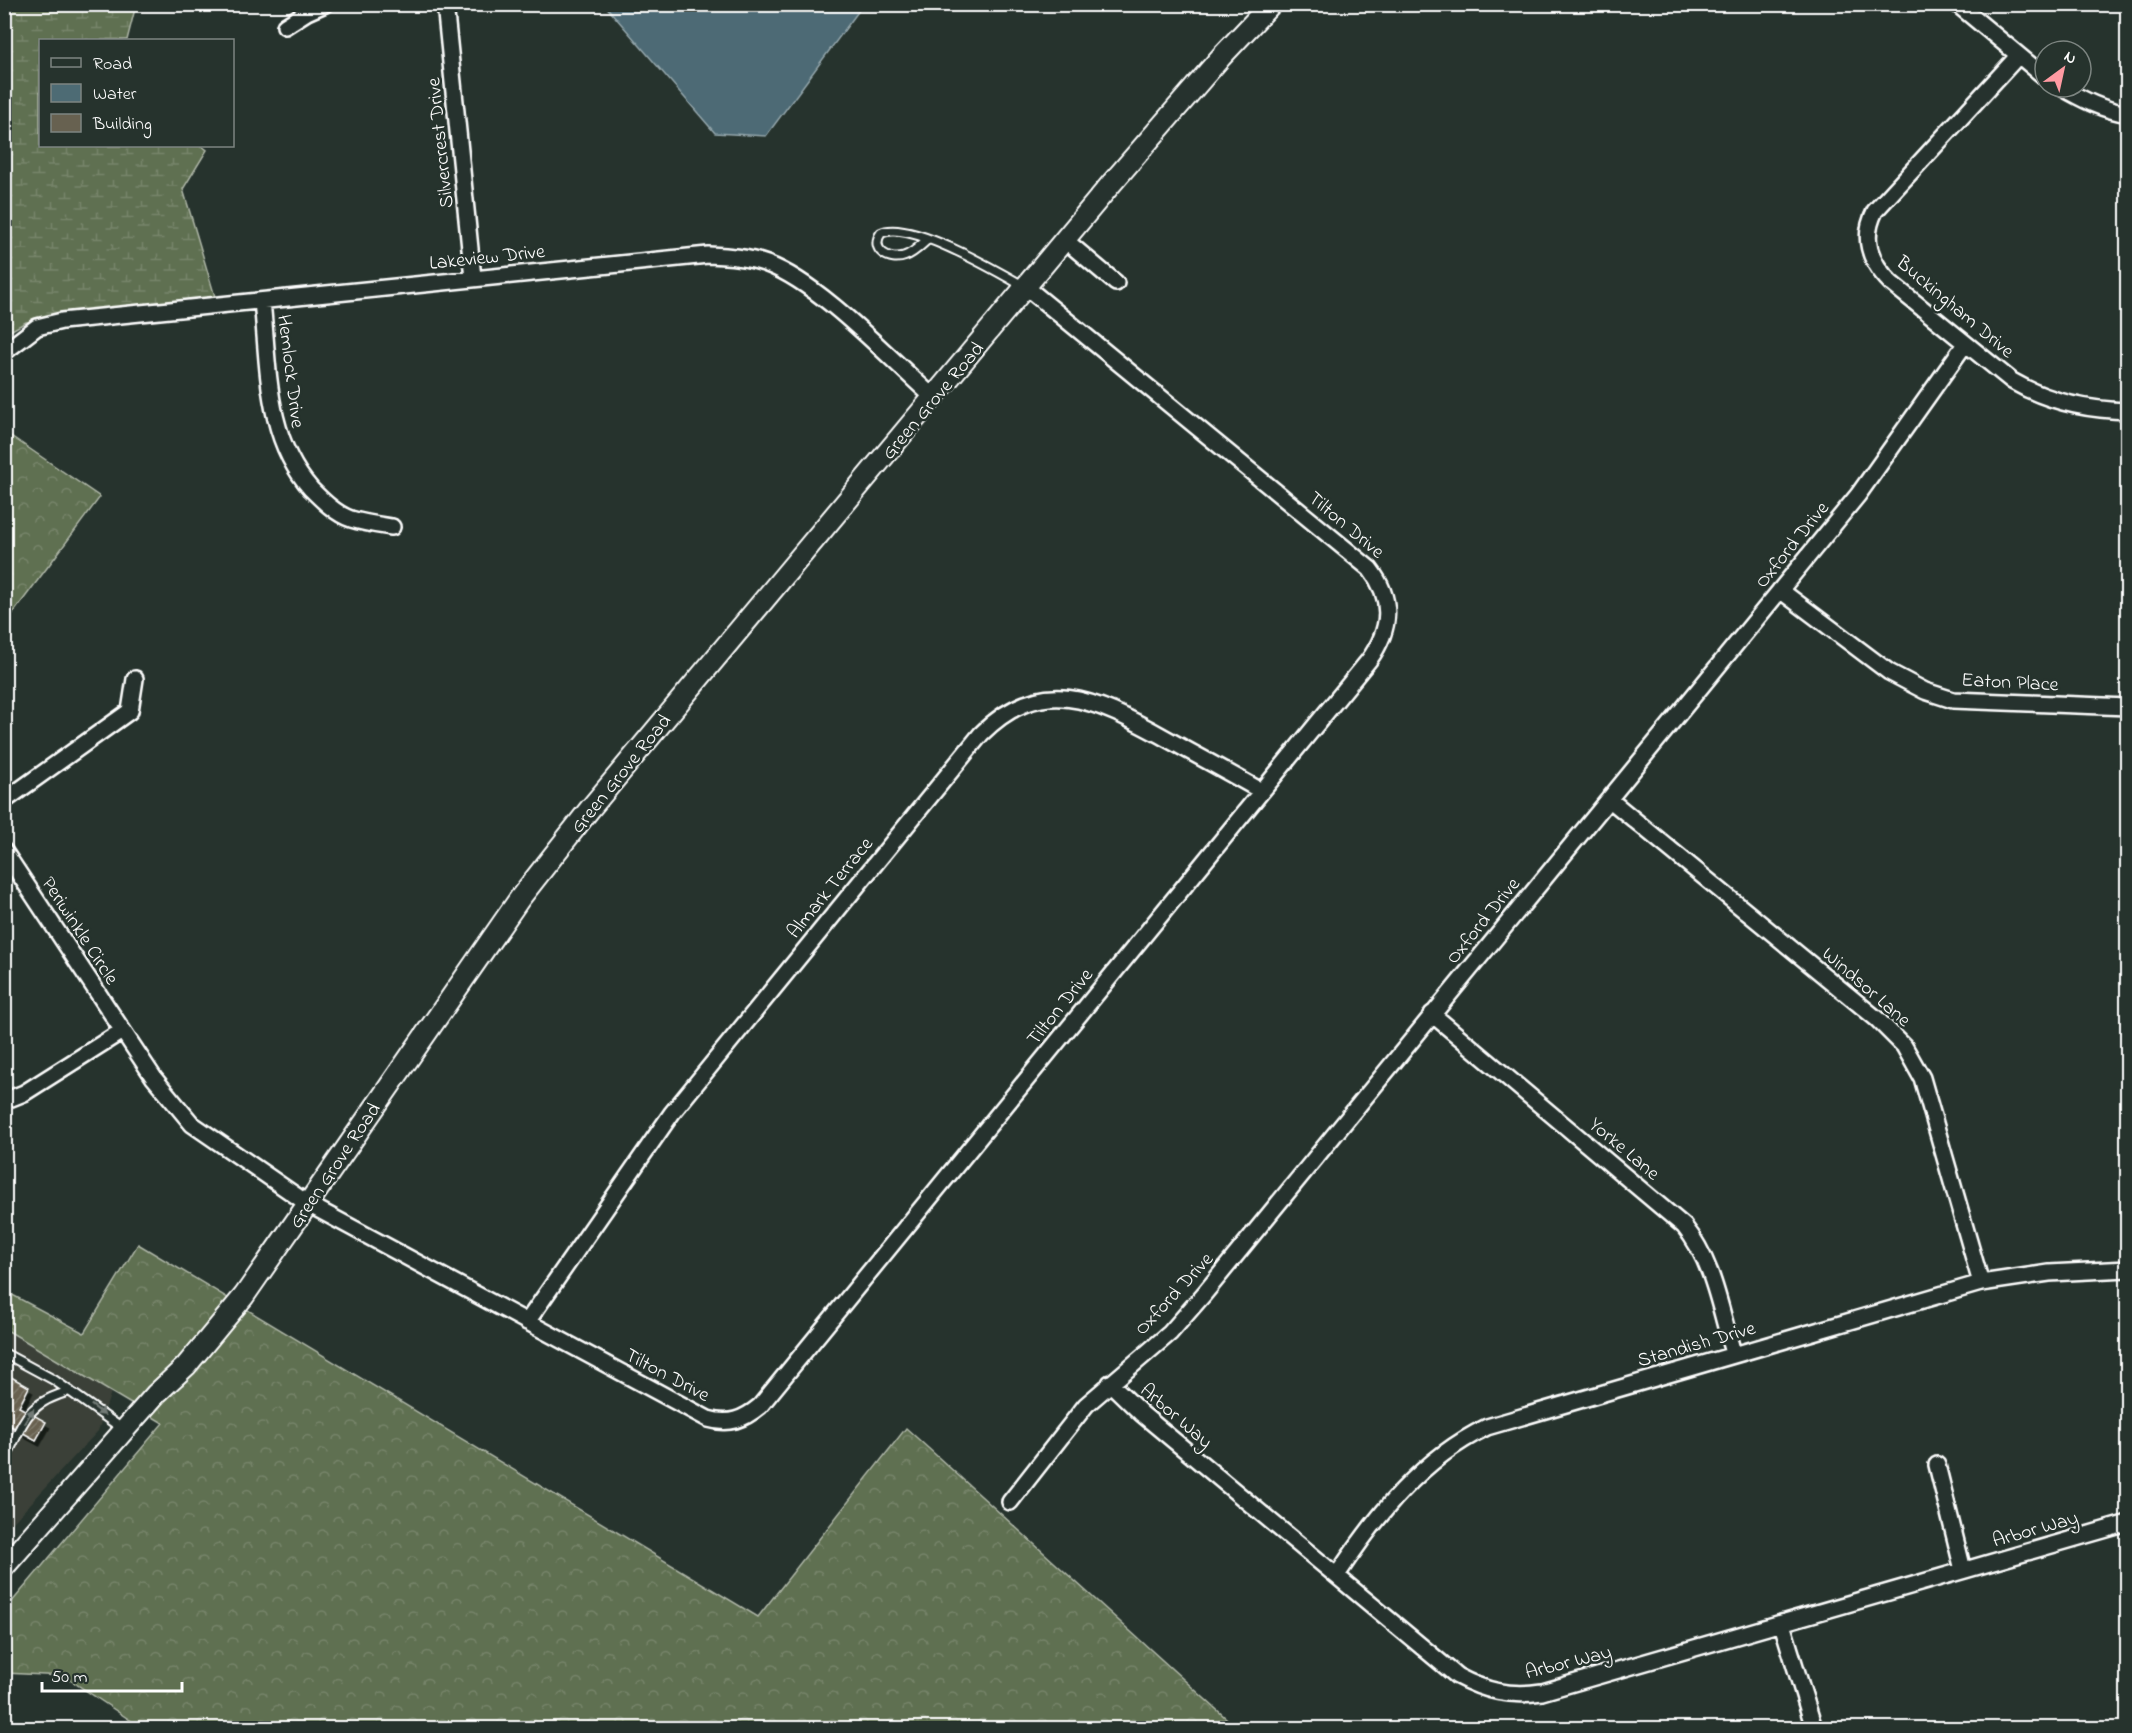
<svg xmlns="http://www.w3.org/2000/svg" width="2132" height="1733" viewBox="0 0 2132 1733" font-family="'Indie Flower',sans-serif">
	<defs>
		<pattern id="forest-crowns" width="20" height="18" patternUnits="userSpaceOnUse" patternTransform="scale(1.5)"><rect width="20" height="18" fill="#5f6f51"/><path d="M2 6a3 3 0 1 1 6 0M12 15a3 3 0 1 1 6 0" fill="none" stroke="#77856b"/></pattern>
		<pattern id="wetland-marsh" width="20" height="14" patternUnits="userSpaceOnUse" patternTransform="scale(1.5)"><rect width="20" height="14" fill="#5f6f51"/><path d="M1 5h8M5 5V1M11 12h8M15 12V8" fill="none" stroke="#77856b"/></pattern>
		<pattern id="building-hatch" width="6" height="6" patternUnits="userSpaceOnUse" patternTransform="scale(1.5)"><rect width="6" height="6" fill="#676150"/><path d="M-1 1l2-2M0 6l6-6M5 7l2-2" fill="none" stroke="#7e796a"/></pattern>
		<filter id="shadow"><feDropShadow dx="3.5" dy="6" stdDeviation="0" flood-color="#0009"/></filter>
	</defs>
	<rect width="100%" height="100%" fill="#26332d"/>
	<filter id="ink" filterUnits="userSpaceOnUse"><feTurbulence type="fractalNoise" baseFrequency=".0167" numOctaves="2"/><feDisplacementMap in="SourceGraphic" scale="12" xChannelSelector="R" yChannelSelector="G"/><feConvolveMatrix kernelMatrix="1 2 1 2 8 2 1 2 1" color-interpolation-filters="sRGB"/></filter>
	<g filter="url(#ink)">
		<path fill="#3a4138" d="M5 1329 111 1392 98 1431 5 1531Z"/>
		<path fill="url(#forest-crowns)" stroke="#afb7a8" stroke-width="1.5" d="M5 432 100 497 5 624 4 623Z
			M138 1244 758 1617 906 1428 1237 1728H142L64 1676 5 1673V1610L163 1423 5 1329V1291L84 1333Z"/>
		<path fill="url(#wetland-marsh)" stroke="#afb7a8" stroke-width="1.5" d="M5 5H136L127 40H40V146H202L207 150 183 189 216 300 26 322 5 334Z"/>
		<path fill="#4d6b74" stroke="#94a6ac" stroke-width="1.5" d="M604 4H863V5L766 136 715 133Z"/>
		<path fill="url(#building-hatch)" stroke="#fff" stroke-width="1.5" filter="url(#shadow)" d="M4 1373 29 1387 19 1407 46 1422 36 1440 9 1425 4 1433Z"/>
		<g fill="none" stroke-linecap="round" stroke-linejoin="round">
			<g stroke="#fff" stroke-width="12">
				<path id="service" d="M928 239C921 245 914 253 905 256 890 262 869 250 881 233 908 219 999 272 1025 287
					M4 1353 54 1380 124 1430
					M4 1461C25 1421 24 1404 70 1391"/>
			</g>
			<g stroke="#fff" stroke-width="20">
				<path id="minor" d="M445 4 473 278
					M1957 4 2045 77
					M285 26 307 12 325 4
					M2018 56 1875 211C1861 239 1870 262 1891 283L2012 381C2048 402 2087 410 2128 411
					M2061 87C2083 100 2103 110 2128 114
					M1065 240 1116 283
					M262 301C269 366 265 437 311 489 322 500 336 514 351 519 364 523 379 525 392 527
					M7 350 37 327 62 321 708 255C728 256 748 257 767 264 821 284 889 358 933 397
					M1780 590 1889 672 1925 691 1953 700 2128 707
					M1609 799 1877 1019 1904 1046 1922 1078 1981 1283
					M4 801 130 711 135 679
					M4 851 154 1078 192 1124 308 1204 708 1419C729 1425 743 1420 760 1406L1369 660C1391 629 1394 600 1370 569L1026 287
					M1432 1014 1684 1226C1714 1263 1720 1309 1733 1353
					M4 1101 24 1093 122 1031
					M527 1322 672 1113 981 734C1042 673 1095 700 1160 735 1194 754 1228 772 1261 791
					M1110 1383 1142 1414 1457 1676C1485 1691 1510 1697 1542 1692L2128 1523
					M1937 1465 1963 1570
					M1010 1502 1086 1405 1170 1333 1204 1294 1858 495 1965 344
					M1337 1575C1377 1515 1421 1459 1487 1427L1981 1283 2049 1273 2128 1269
					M1782 1624 1814 1728"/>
			</g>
			<g stroke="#fff" stroke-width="24">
				<path id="tertiary" d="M4 1567 156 1394 186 1366 244 1296 520 898 589 810 1111 184 1221 57 1271 4"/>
			</g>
			<use href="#service" stroke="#26332d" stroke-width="8"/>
			<use href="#minor" stroke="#26332d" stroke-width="15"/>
			<use href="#tertiary" stroke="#26332d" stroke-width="20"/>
		</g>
		<defs><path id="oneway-solid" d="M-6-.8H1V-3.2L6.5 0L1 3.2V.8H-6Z" transform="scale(1.5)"/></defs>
		<g fill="#727a76">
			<use href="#oneway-solid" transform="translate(98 1410) rotate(38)"/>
			<use href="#oneway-solid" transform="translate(29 1416) rotate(-58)"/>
		</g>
	</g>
	<g text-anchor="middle" stroke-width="5" stroke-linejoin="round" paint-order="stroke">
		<g font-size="20" fill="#fff" stroke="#26332d">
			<text transform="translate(439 143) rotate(-96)" y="7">Silvercrest Drive</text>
			<text transform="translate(487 256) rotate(-6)" y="7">Lakeview Drive</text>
			<text transform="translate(1956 306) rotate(40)" y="7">Buckingham Drive</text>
			<text transform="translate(292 371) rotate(83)" y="7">Hemlock Drive</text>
			<text transform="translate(932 400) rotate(-50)" y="7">Green Grove Road</text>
			<text transform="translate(1347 524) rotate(40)" y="7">Tilton Drive</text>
			<text transform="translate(1791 544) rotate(-51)" y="7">Oxford Drive</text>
			<text transform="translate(2010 681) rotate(3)" y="7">Eaton Place</text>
			<text transform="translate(620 773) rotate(-51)" y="7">Green Grove Road</text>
			<text transform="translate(829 887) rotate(-51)" y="7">Almark Terrace</text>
			<text transform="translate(1482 920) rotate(-51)" y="7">Oxford Drive</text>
			<text transform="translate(81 930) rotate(57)" y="7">Periwinkle Circle</text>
			<text transform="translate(1867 986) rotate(41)" y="7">Windsor Lane</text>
			<text transform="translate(1059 1006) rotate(-51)" y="7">Tilton Drive</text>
			<text transform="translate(1625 1148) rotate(40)" y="7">Yorke Lane</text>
			<text transform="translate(334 1165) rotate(-56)" y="7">Green Grove Road</text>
			<text transform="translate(1173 1293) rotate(-47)" y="7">Oxford Drive</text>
			<text transform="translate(1696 1343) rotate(-16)" y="7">Standish Drive</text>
			<text transform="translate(668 1374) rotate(28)" y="7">Tilton Drive</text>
			<text transform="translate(1177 1415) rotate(41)" y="7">Arbor Way</text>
			<text transform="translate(2035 1528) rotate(-16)" y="7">Arbor Way</text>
			<text transform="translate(1568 1661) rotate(-14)" y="7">Arbor Way</text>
		</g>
	</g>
	<rect width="2132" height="1733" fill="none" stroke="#26332d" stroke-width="24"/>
	<rect x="12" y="12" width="2108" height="1709" fill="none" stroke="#fff" stroke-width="2" filter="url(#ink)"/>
	<rect x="39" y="39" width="195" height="108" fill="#26332d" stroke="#7d8581" stroke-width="1.5"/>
	<rect x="51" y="58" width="30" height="9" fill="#26332d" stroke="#7d8581" stroke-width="1.5"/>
	<text x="93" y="69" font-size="18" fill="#ffffff">Road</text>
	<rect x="51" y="84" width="30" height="18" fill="#4d6b74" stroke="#7d8581" stroke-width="1.5"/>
	<text x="93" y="99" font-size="18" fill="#ffffff">Water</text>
	<rect x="51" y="114" width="30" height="18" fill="#676150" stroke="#7d8581" stroke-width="1.5"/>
	<text x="93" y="129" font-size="18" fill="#ffffff">Building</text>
	<g transform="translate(2063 69) rotate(33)"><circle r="28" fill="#26332d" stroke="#7d8581" stroke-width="1.5"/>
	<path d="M0-4.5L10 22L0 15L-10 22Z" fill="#ff9aa2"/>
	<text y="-9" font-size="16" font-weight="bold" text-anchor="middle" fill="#ffffff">N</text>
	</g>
	<path d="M42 1682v9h140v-9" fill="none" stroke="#ffffff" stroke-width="3"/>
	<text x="51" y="1682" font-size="18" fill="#ffffff" stroke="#26332d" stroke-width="4.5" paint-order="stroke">50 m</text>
</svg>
